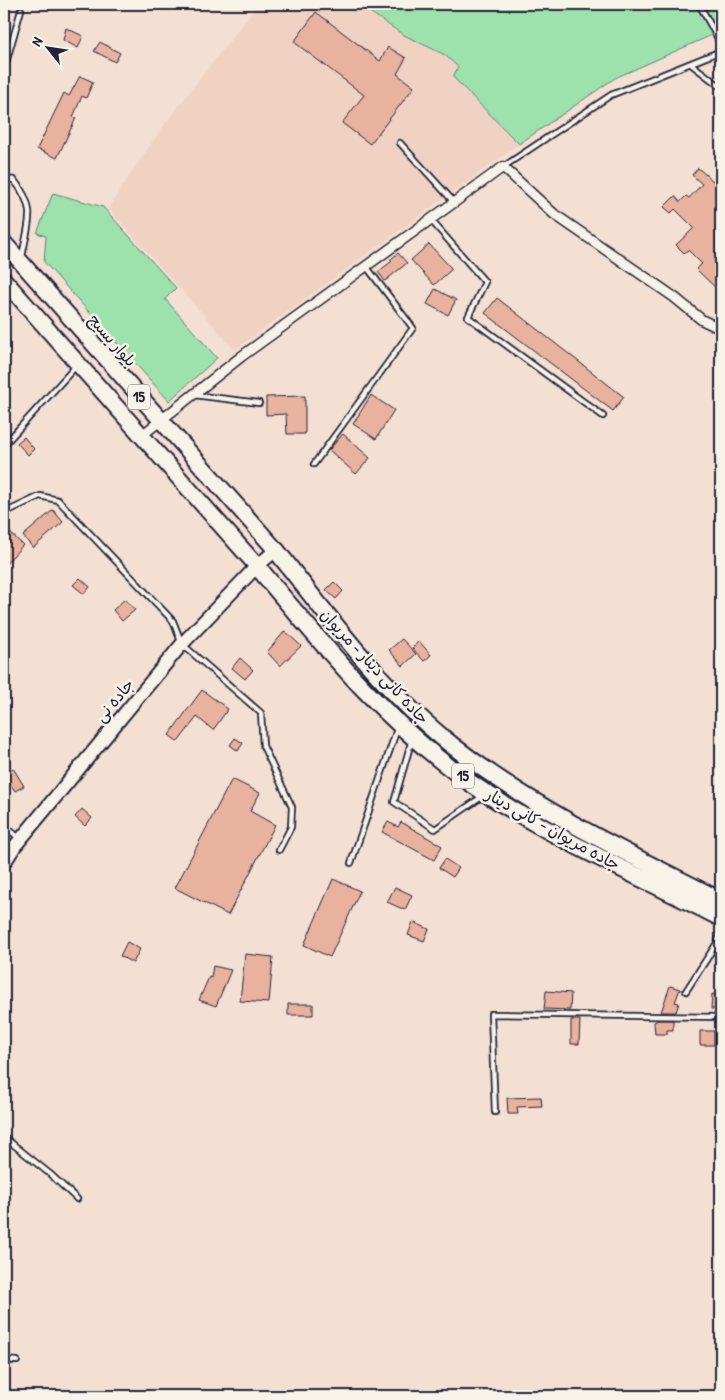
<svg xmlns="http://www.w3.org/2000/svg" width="725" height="1400" viewBox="0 0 725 1400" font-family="'Patrick Hand','Playpen Sans Arabic',sans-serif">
	<rect width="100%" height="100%" fill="#f3e0d2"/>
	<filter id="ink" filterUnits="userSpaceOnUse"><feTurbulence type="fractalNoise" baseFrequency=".02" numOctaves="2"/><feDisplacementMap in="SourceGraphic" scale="10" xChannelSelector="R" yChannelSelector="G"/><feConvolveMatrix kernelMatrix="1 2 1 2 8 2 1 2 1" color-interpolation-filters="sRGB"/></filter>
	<g filter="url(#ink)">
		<path fill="#f0d2c3" d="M258 4H358L402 34 445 55 458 67 453 77 519 144 235 350 108 208 161 129Z"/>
		<path fill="#9de1ad" stroke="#608274" d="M358 4H721V31L615 78 519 144 453 77 458 67 445 55 402 34Z
			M53 193 103 207 176 288 165 299 217 358 169 401 44 262 46 236 37 233Z"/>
		<path fill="#e9b29f" stroke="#22223b" d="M316 12 380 61 388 47 406 58 397 74 414 87 370 144 342 123 364 95 294 42Z
			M66 28 83 36 78 48 63 40Z
			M100 42 120 53 115 62 94 51Z
			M80 76 93 82 86 98 82 96 73 117 76 118 57 158 37 149 64 93 69 96Z
			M698 168 721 188V293L696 269 702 264 688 250 684 253 676 245 694 228 675 209 671 213 664 207 675 196 680 202 686 196 689 198 702 184 692 175Z
			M429 244 452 269 434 285 411 260Z
			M398 253 407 263 385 281 378 272 392 261 390 260Z
			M435 289 456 300 448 315 427 304Z
			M497 298 624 397 613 411 485 313Z
			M371 395 394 410 376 439 353 424Z
			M305 396V434H287L286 414 266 415V397Z
			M343 434 370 458 356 474 329 450Z
			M24 437 34 449 28 455 17 443Z
			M53 510 63 522 33 548 23 536Z
			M4 527 23 545 4 566Z
			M80 578 90 587 84 594 73 585Z
			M334 582 343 591 336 599 326 590Z
			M125 599 135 610 122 621 113 610Z
			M285 631 301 646 280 666 267 652Z
			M402 639 416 654 403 666 389 650Z
			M419 641 431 655 424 661 412 648Z
			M240 658 253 670 245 679 232 668Z
			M202 690 228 709 213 730 197 717 178 742 169 735Z
			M235 738 243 743 238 751 230 745Z
			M13 768 24 786 15 791 4 774Z
			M232 779 260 793 250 811 275 825 228 915 175 888Z
			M82 809 92 818 85 826 75 817Z
			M388 822 398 827 401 822 442 846 434 860 382 832Z
			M445 859 459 868 453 877 439 868Z
			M333 879 360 891 330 957 304 945Z
			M395 887 412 895 405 910 387 902Z
			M413 922 429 929 424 941 408 935Z
			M127 942 140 949 133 963 120 956Z
			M245 954 273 957 269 1003 240 1001Z
			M213 966 231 970 216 1006 199 1000 209 977 211 978Z
			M670 986 680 989 675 1002 679 1003 676 1012H661Z
			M546 991 571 993 570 1010 544 1009Z
			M712 994 721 995V1009H711Z
			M288 1004H313V1015H288Z
			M571 1020H580L579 1044H571Z
			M658 1020H673V1030H667V1034H655L654 1022Z
			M700 1031H714V1045H700Z
			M541 1097 542 1106 517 1107 518 1114H508L507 1098Z"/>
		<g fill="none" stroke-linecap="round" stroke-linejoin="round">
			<g stroke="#22223b" stroke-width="8">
				<path id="lane" d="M699 4 721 44
					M691 64 721 87
					M4 70 21 10
					M400 143 453 201
					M503 167 611 95 721 51
					M4 179 14 180C38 210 28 222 22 257
					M430 219 485 282 468 317 603 416
					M194 395 259 403
					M4 445 77 365
					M314 464 413 328 366 266
					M4 513 40 496 58 500 173 621 182 644 261 713 263 746 292 807 291 827 279 850
					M412 739 394 802 435 829 483 796
					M4 825 20 839
					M351 863 397 729
					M686 991 717 943 721 932
					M495 1112 491 1014 721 1017
					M4 1137 50 1174 77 1199
					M4 1360 17 1361"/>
			</g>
			<g stroke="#22223b" stroke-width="12">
				<path id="street" d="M141 436 242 356 503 167 554 214 674 297 702 320 721 329"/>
			</g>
			<g stroke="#22223b" stroke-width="16">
				<path id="secondary" d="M4 863 15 846 182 644 257 566 276 550"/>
			</g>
			<g stroke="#22223b" stroke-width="19">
				<path id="primary" d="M4 243 276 550
					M4 280 257 566"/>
			</g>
			<g stroke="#22223b" stroke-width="20">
				<path id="highway" d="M276 550C330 619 384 692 453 746 535 810 630 854 721 901
					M257 566C324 647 398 737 487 794 561 842 643 878 721 918"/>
			</g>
			<use href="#lane" stroke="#f7f3e8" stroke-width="4.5"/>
			<use href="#street" stroke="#f7f3e8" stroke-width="9"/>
			<use href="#secondary" stroke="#f7f3e8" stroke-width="12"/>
			<use href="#primary" stroke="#f7f3e8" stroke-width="15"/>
			<use href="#highway" stroke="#f7f3e8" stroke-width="16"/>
		</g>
	</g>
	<g text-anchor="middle" stroke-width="5" stroke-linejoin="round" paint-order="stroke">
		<g fill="#f7f3e8" stroke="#62616f" stroke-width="1">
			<rect x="128" y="384.5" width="22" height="25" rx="4"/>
			<rect x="452" y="763.5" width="22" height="25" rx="4"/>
		</g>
		<g font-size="15" font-weight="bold" fill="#22223b">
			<text x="139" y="402">15</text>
			<text x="463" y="781">15</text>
		</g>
		<g font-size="16" fill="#22223b" stroke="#f7f3e8">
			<text transform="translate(113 340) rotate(49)" y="6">بلوار بسیج</text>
			<text transform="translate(375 666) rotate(47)" y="6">جاده کانی دینار - مریوان</text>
			<text transform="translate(114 700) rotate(-50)" y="6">جاده نی</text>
			<text transform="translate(553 829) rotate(29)" y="6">جاده مریوان - کانی دینار</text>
		</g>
	</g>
	<rect width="725" height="1400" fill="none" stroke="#f7f3e8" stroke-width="20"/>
	<rect x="10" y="10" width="705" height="1380" fill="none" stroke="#22223b" stroke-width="2" filter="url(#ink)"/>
	<g transform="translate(48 48) rotate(300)" stroke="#f7f3e8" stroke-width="4" paint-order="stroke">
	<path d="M0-4L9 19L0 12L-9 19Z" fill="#22223b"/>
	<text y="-8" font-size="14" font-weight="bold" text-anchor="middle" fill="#22223b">N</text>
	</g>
</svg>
